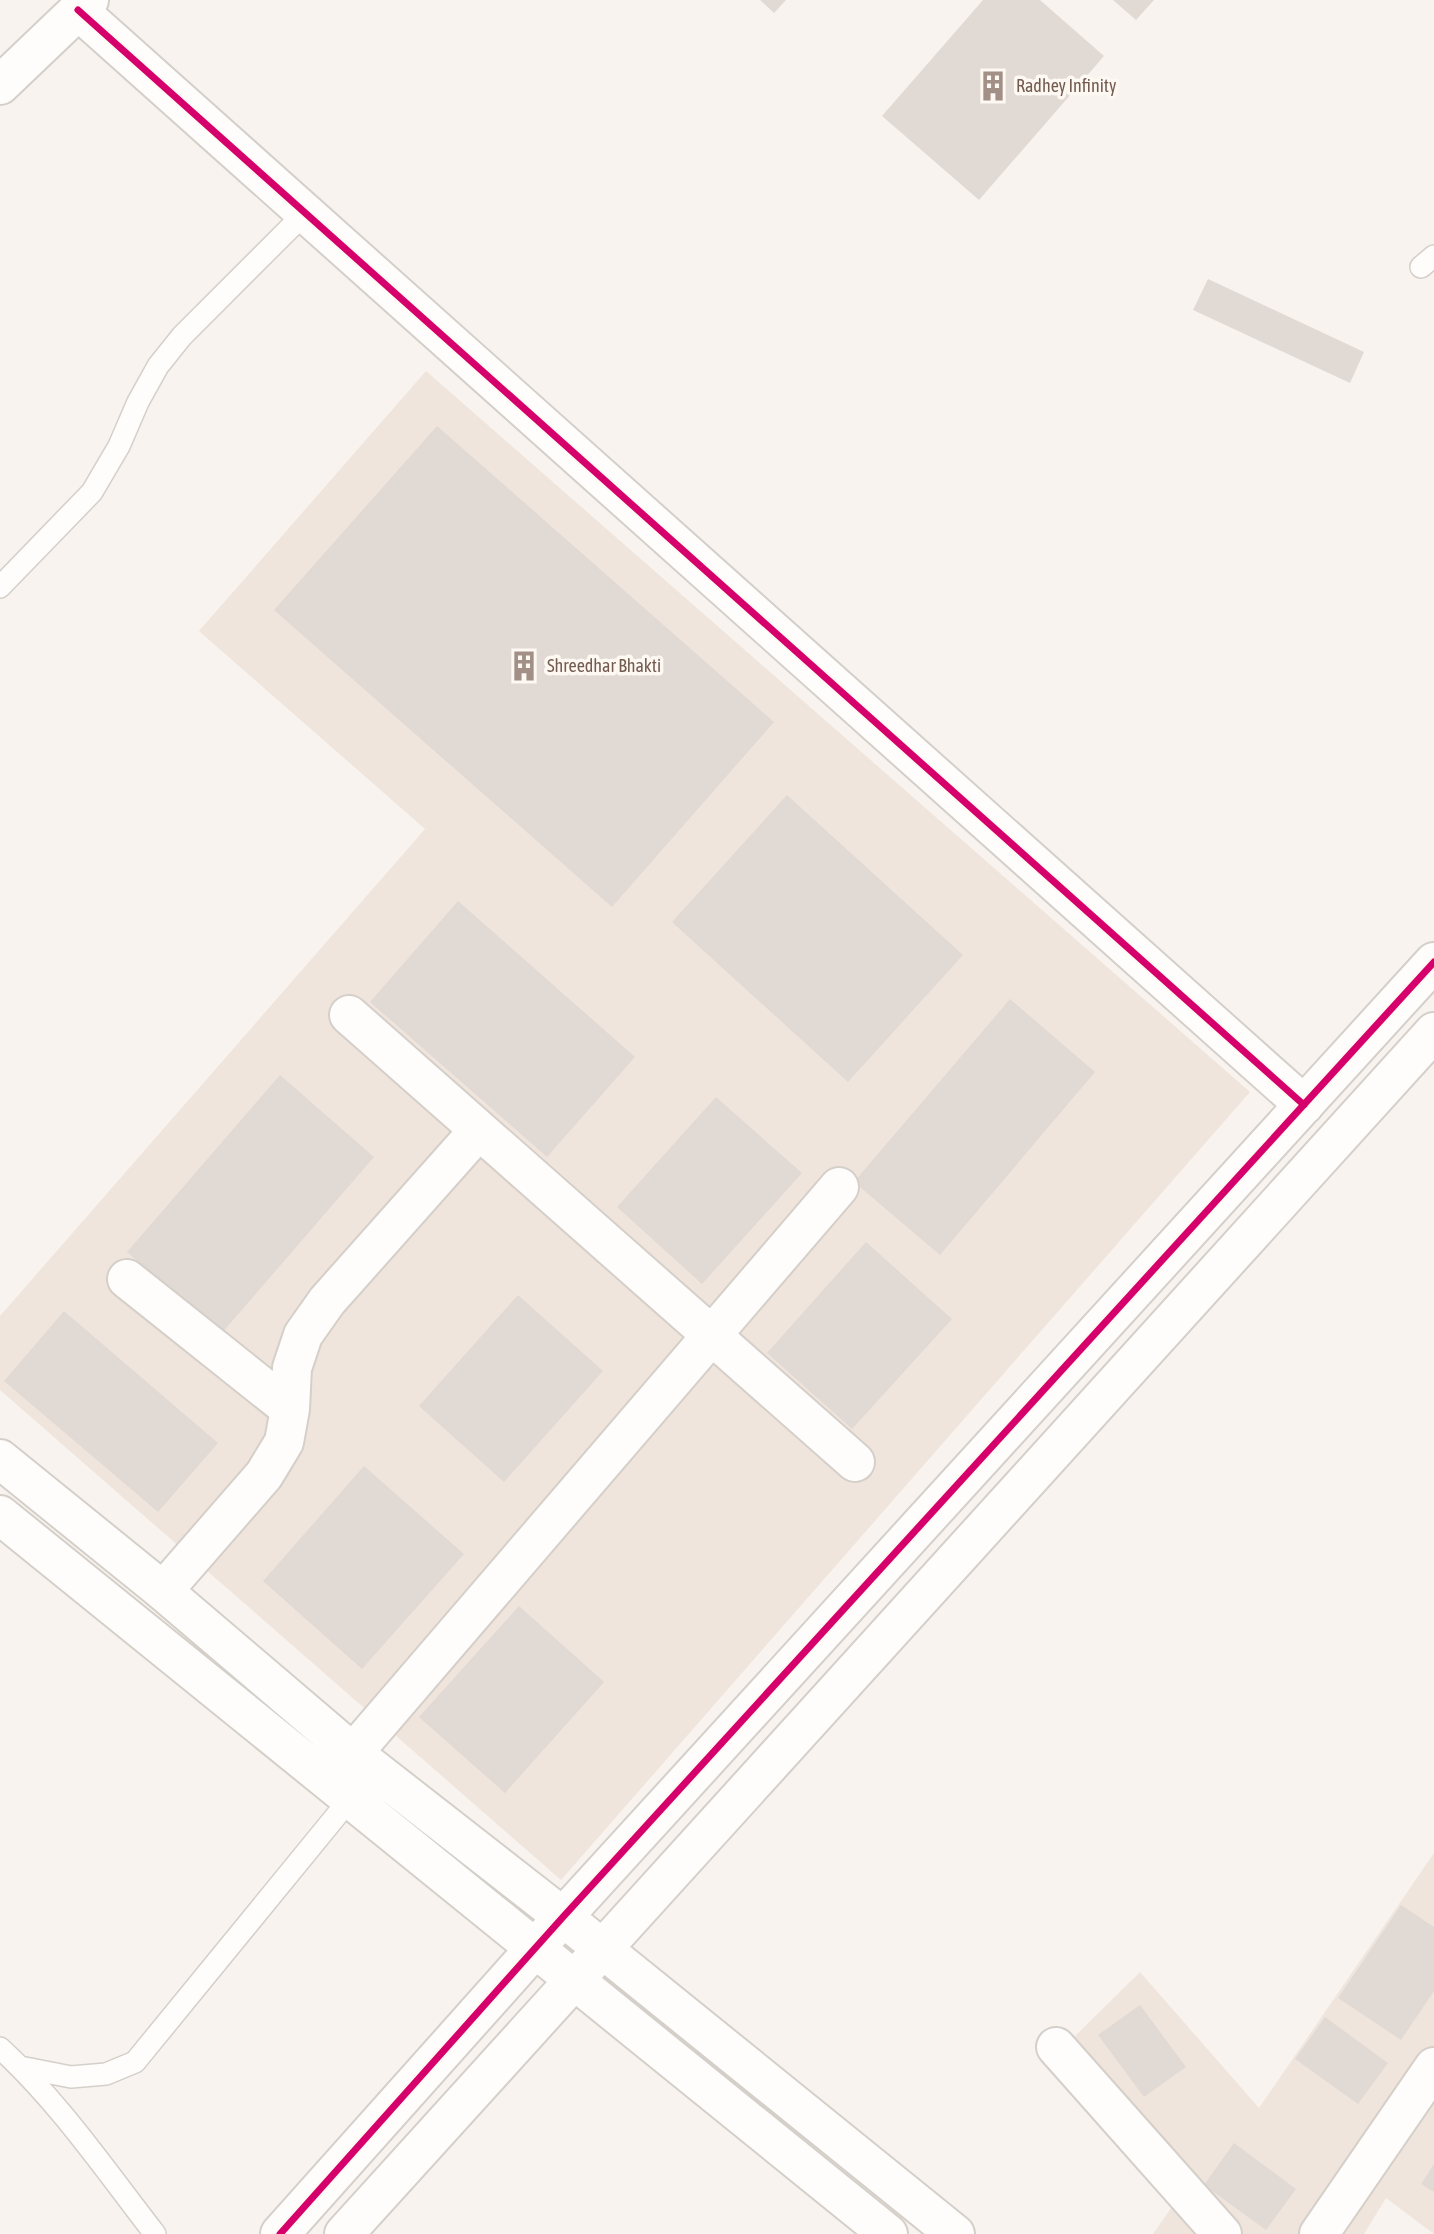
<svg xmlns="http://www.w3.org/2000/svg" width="1434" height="2234" viewBox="0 0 1434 2234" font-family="'Asap Condensed',sans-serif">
	<rect width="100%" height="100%" fill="#f8f3ee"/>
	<path fill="#f0e5dd" d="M426 371 1250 1092 561 1880 0 1390V1316L425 829 199 631Z
		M1434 1853V2234L1386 2198 1364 2234H1153L1194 2175 1072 2039 1140 1972 1259 2108Z"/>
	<path fill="#e1d9d4" d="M760 0H786L774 13Z
		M983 0H1040L1104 56 979 200 882 116Z
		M1113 0H1154L1136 20Z
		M1208 279 1364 352 1350 383 1193 310Z
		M437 426 774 722 612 907 274 610Z
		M787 795 963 955 848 1082 672 922Z
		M458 901 635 1057 547 1157 370 1002Z
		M1010 999 1095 1072 940 1255 854 1182Z
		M280 1075 374 1157 221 1334 127 1252Z
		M716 1097 802 1173 702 1284 617 1207Z
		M866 1242 952 1319 852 1429 767 1353Z
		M518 1295 603 1371 504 1482 419 1406Z
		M64 1311 218 1443 158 1512 4 1381Z
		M364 1466 464 1554 362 1669 263 1581Z
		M519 1606 604 1682 505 1793 419 1717Z
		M1401 1905 1434 1927V1991L1401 2040 1338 1998Z
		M1140 2005 1186 2067 1144 2097 1098 2035Z
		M1325 2017 1388 2063 1358 2104 1295 2059Z
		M1234 2143 1296 2189 1266 2230 1204 2185Z
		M1434 2164V2192L1421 2184Z"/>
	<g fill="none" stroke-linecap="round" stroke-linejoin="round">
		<g stroke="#d5cfc9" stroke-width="24">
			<path id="lane" d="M1421 267 1434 256
				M0 587 92 492 119 446 138 402 158 366 182 336 305 213
				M0 2048C59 2102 106 2171 155 2234
				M20 2067 71 2077 106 2074 135 2062 350 1799"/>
		</g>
		<g stroke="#d5cfc9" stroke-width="42">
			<path id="street" d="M78 10 1304 1105
				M349 1015 855 1462
				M127 1279 290 1409
				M163 1591 264 1475 284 1442 290 1409 292 1368 303 1335 327 1301 479 1130
				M353 1753 839 1187
				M1056 2047 1222 2234
				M1319 2234 1434 2067"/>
		</g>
		<g stroke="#d5cfc9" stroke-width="42">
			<path id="secondary" d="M0 85 89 0
				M0 1459 163 1591 353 1753 563 1917 955 2234
				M0 1515 888 2234
				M280 2234 563 1917 1434 962
				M344 2234 1434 1032"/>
		</g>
		<use href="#lane" stroke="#fefdfc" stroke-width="21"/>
		<use href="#street" stroke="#fefdfc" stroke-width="38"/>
		<use href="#secondary" stroke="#fefdfc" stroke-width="38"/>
		<g stroke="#fdf8f1" stroke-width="11">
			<path id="cycleway" d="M78 10 1304 1105
				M280 2234 563 1917 1434 962"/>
		</g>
		<use href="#cycleway" stroke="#d6006c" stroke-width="7"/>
	</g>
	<defs>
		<g id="building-bare" transform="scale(2.415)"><path d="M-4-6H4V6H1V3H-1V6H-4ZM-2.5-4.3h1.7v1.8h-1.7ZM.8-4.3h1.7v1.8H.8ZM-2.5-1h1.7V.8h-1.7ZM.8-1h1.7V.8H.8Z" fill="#a29087" stroke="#fdf8f1" stroke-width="2.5" paint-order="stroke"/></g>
	</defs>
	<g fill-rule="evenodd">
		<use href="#building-bare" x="993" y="86"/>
		<use href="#building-bare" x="524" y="666"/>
	</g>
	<g text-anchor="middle" stroke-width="7" stroke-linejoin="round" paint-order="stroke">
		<g font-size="18" fill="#735b50" stroke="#fdf8f1" text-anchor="start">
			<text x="1016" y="92">Radhey Infinity</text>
			<text x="547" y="672">Shreedhar Bhakti</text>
		</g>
	</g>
</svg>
